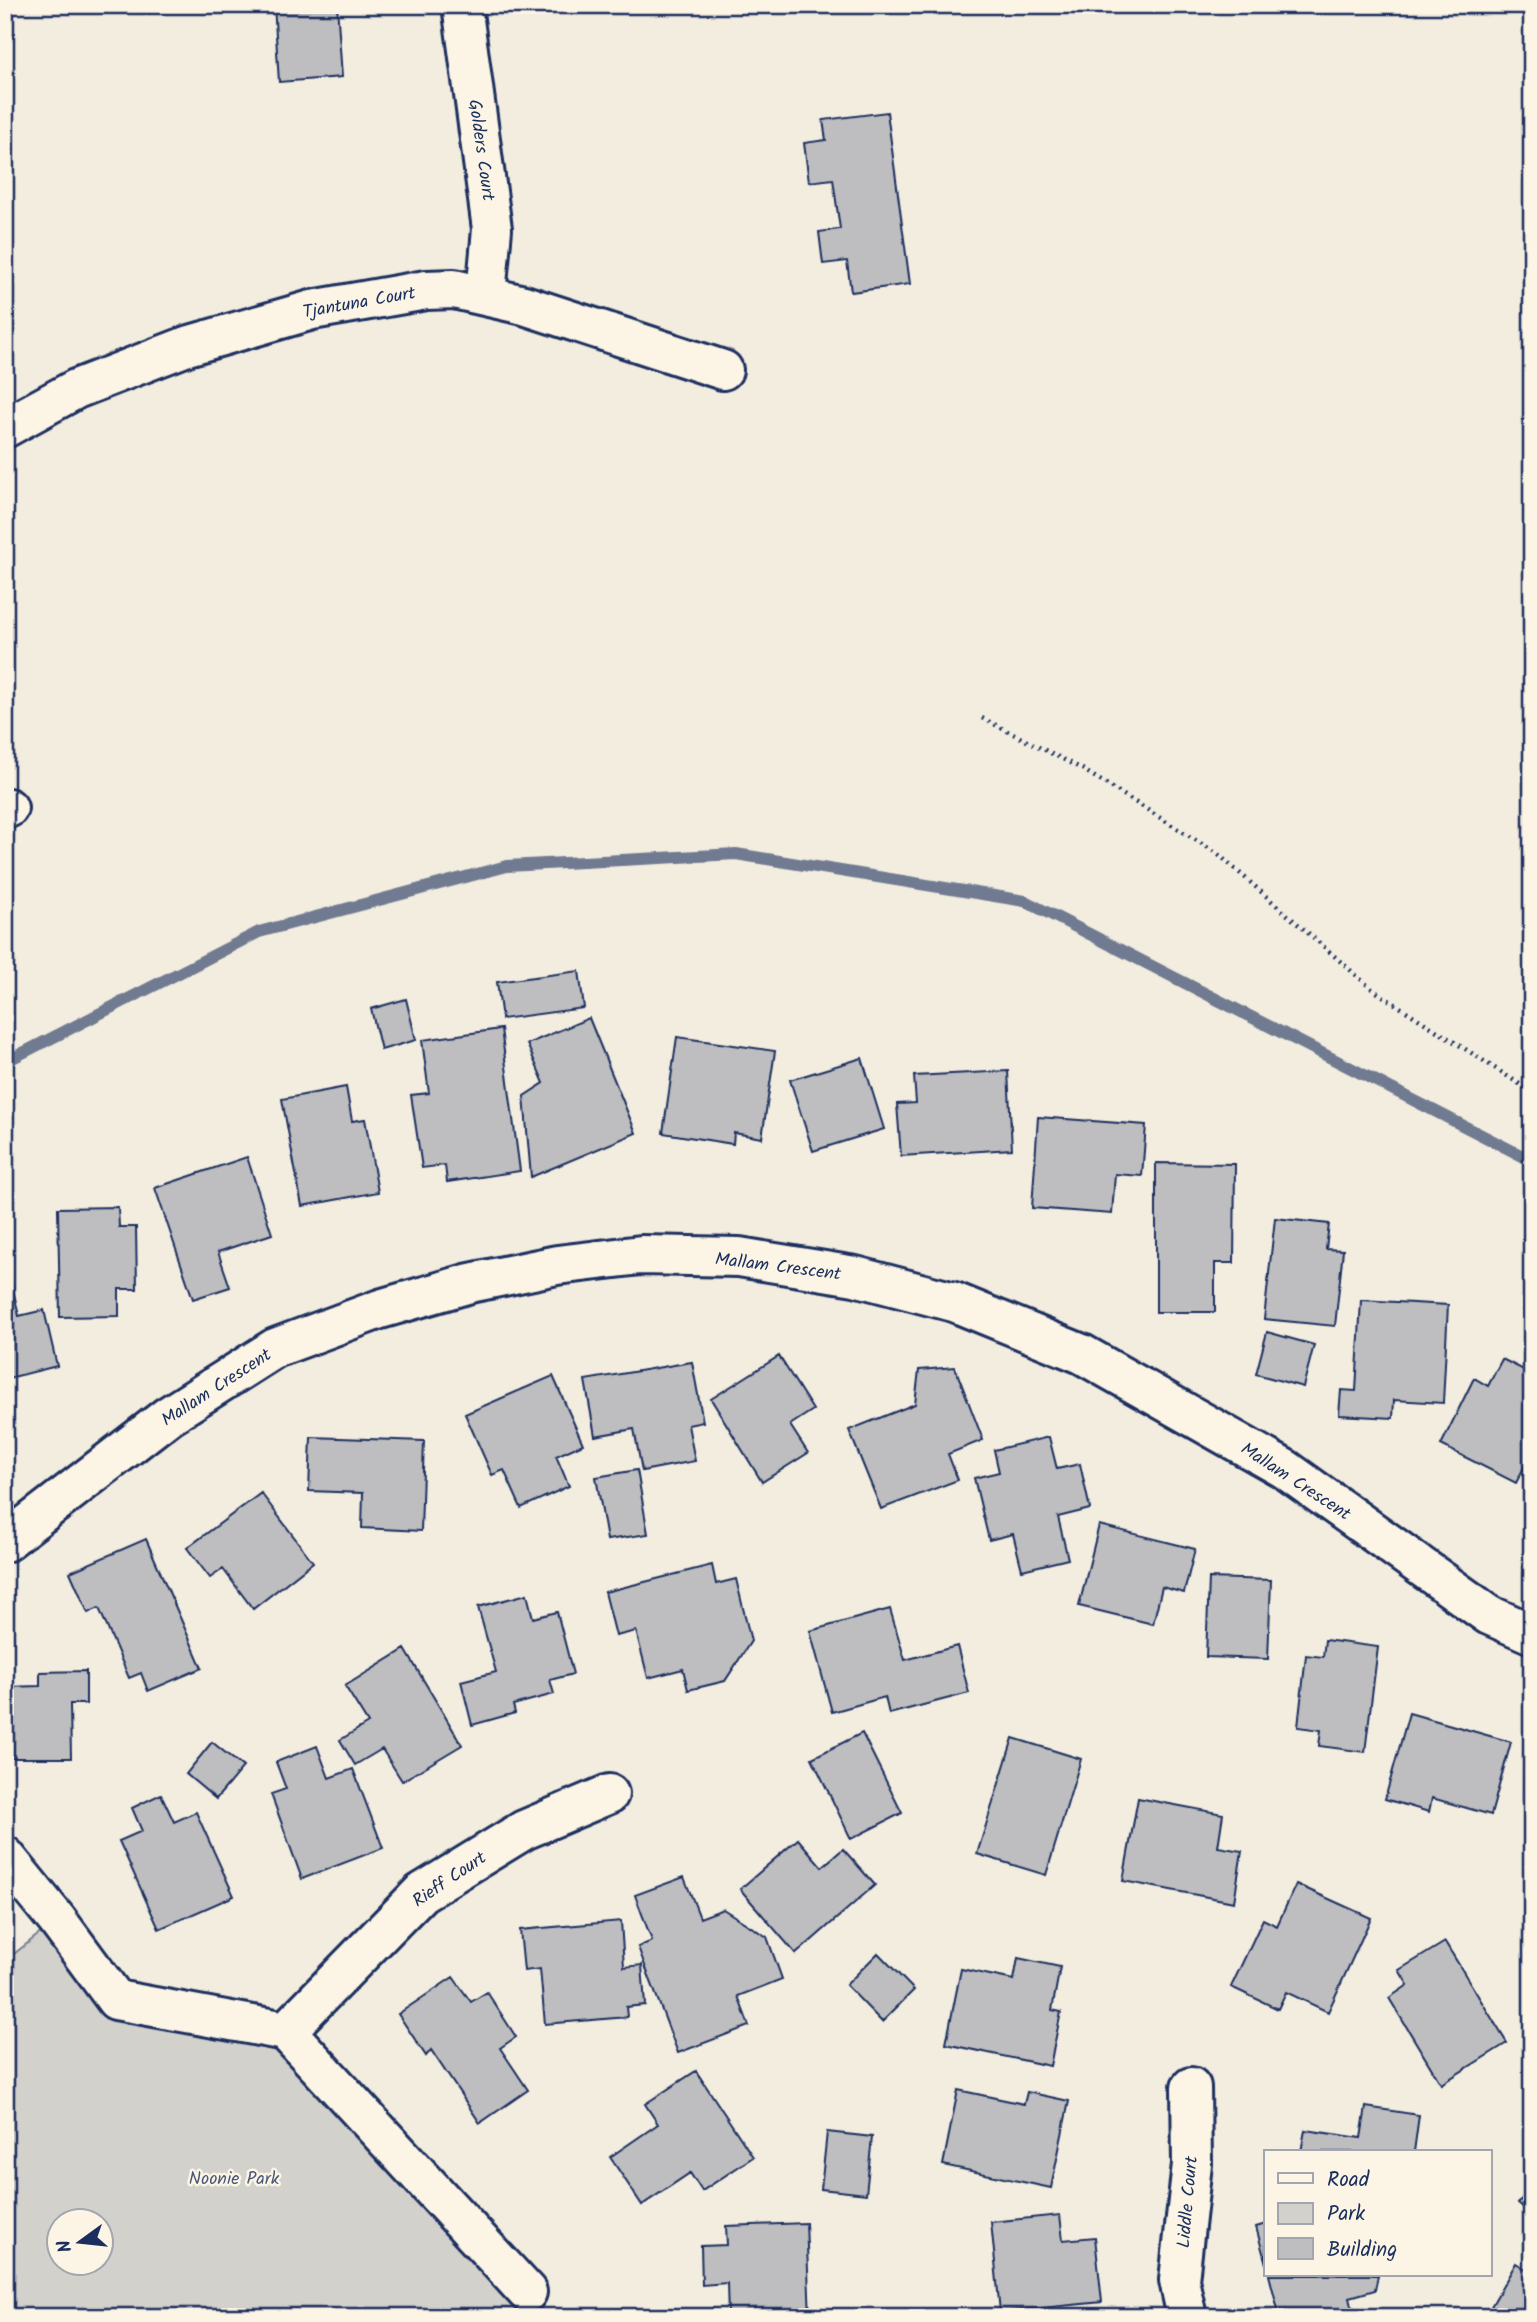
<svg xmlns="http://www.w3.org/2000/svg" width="1537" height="2322" viewBox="0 0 1537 2322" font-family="Kalam,sans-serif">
	<rect width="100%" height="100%" fill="#f3ede0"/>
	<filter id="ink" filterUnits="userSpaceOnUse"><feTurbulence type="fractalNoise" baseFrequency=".0143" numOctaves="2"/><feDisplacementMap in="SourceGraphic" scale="14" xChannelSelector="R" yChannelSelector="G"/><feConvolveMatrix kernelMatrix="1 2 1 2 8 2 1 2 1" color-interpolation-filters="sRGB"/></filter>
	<g filter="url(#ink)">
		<path fill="#d3d1cc" stroke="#778095" stroke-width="2" fill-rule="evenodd" d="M57 1920 116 2000 286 2031 527 2292 532 2317H5V1961ZM60 2220H102V2262H60Z"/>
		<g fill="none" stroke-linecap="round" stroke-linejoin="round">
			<path stroke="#707a91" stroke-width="12" d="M5 1062 259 932 507 866 736 854 1025 901 1532 1161"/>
		</g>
		<path fill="#bebec0" stroke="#1b2f5e" stroke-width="2" d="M274 5H337L342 77 279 82Z
			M887 112 910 284 851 292 847 261 823 264 819 232 840 229 833 179 809 182 804 143 826 140 823 120Z
			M579 971 584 1008 502 1019 497 982Z
			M406 999 416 1040 381 1050 371 1009Z
			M589 1018 636 1133 531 1177 524 1096 544 1083 527 1044Z
			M501 1029 520 1171 447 1182 445 1165 422 1168 411 1095 429 1093 422 1040Z
			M677 1037 775 1051 762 1138 734 1133 733 1144 663 1133Z
			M862 1058 884 1129 813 1151 790 1080Z
			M1008 1071 1012 1149 901 1156 897 1104 916 1103 914 1076Z
			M346 1087 352 1121 365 1119 378 1192 302 1206 282 1099Z
			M1038 1117 1146 1125 1142 1176 1115 1174 1112 1214 1032 1208Z
			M247 1157 272 1234 218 1252 230 1287 193 1299 155 1188Z
			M1156 1163 1235 1164 1234 1263H1215V1312H1156Z
			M118 1207 119 1227H136L137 1289H119V1316L60 1317 58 1208Z
			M1275 1218 1329 1224 1326 1249 1343 1250 1335 1326 1264 1319Z
			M11 1280 19 1316 44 1310 57 1366 5 1379V1282Z
			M1361 1300 1448 1305 1443 1403 1394 1400 1393 1418 1339 1415 1341 1390 1356 1391Z
			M1267 1332 1314 1345 1303 1387 1256 1374Z
			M779 1356 813 1410 790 1425 808 1453 762 1482 711 1399Z
			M1502 1359 1532 1374V1399L1528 1405 1532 1407V1452L1516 1483 1441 1445 1474 1378 1488 1386Z
			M692 1362 703 1422 688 1425 695 1461 642 1471 634 1429 595 1436 585 1380Z
			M955 1367 983 1440 948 1454 958 1480 881 1509 849 1430 915 1404 919 1370Z
			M553 1376 583 1444 556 1456 569 1486 521 1508 504 1470 492 1475 465 1414Z
			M311 1437 424 1441 421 1531 362 1528 363 1493 309 1491Z
			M1049 1437 1057 1469 1080 1464 1090 1509 1058 1517 1068 1559 1022 1570 1013 1534 989 1540 974 1478 999 1472 994 1450Z
			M637 1470 648 1534 607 1540 596 1477Z
			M261 1493 313 1562 253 1609 223 1569 210 1578 187 1548Z
			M1099 1525 1195 1549 1184 1593 1162 1587 1153 1624 1079 1606Z
			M146 1539 202 1668 148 1691 141 1673 129 1678 99 1608 88 1613 70 1572Z
			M712 1565 716 1584 736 1579 751 1641 725 1681 688 1690 683 1669 648 1678 636 1631 616 1636 605 1592Z
			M1209 1578 1271 1580 1268 1659 1206 1657Z
			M527 1594 533 1618 557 1612 573 1674 550 1680 554 1694 513 1705 515 1713 472 1725 461 1681 496 1672 478 1607Z
			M890 1609 905 1660 957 1646 969 1693 889 1714 885 1697 832 1712 810 1631Z
			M1325 1640 1378 1647 1365 1752 1319 1746 1321 1730 1298 1727 1306 1655 1323 1657Z
			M405 1649 462 1745 402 1781 382 1749 355 1765 340 1740 368 1723 345 1686Z
			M86 1671V1704H70L71 1758H5V1687L40 1686V1672Z
			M1409 1713 1511 1742 1491 1815 1432 1798 1429 1812 1385 1799Z
			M862 1733 902 1813 851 1839 812 1758Z
			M1013 1738 1081 1759 1046 1875 977 1854Z
			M212 1742 243 1767 216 1799 186 1774Z
			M317 1746 329 1778 353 1769 383 1848 302 1879 271 1794 286 1789 276 1762Z
			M1524 1760H1532V1837H1523Z
			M161 1794 174 1822 196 1812 234 1896 159 1929 119 1841 142 1831 132 1808Z
			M1138 1798 1223 1814 1218 1847 1242 1851 1234 1902 1123 1881Z
			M798 1839 822 1867 843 1849 875 1885 796 1954 740 1889Z
			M684 1877 700 1918 723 1909 767 1937 782 1979 738 1996 749 2026 678 2053 638 1947 652 1941 635 1895Z
			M1296 1884 1371 1918 1328 2012 1286 1992 1278 2009 1231 1987 1263 1919 1277 1926Z
			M621 1921 624 1967 642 1965 645 2005 626 2007 627 2017 545 2024 540 1969 524 1971 520 1930Z
			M1445 1942 1507 2043 1441 2084 1389 1998 1408 1985 1399 1970Z
			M878 1953 914 1990 882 2022 846 1985Z
			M1018 1958 1060 1967 1052 2010 1061 2012 1050 2066 946 2044 961 1969 1014 1980Z
			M453 1977 471 2002 487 1992 516 2037 500 2048 528 2090 480 2123 431 2050 426 2056 398 2014Z
			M696 2071 753 2157 702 2191 690 2173 642 2205 610 2157 658 2124 645 2104Z
			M958 2090 1024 2104 1027 2092 1069 2101 1051 2188 943 2165Z
			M1366 2107 1419 2115 1414 2152H1301L1305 2130 1361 2138Z
			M827 2132 872 2137 866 2194 821 2189Z
			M1532 2187V2215L1518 2203Z
			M1060 2215 1063 2240 1095 2237 1102 2302 1000 2312 991 2222Z
			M806 2223 810 2317H728L727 2283 702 2285 701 2246 727 2245 726 2226Z
			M1266 2224V2264L1256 2227Z
			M1516 2263 1532 2273V2317H1485Z
			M1269 2275H1378L1375 2290 1350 2297 1354 2313 1340 2317H1280Z"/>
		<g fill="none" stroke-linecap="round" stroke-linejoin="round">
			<g stroke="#1b2f5e" stroke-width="44">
				<path id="minor" d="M462 5 492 229 486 295
					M5 428 76 389 187 346 312 310 426 290 454 289 524 305 723 370
					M5 808H8
					M5 1542 168 1416 275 1348 380 1309 470 1283 557 1265 641 1255 739 1257 855 1276 954 1302 1082 1354 1285 1469 1489 1615 1532 1634
					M5 1856 57 1920 116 2000 286 2031 527 2292
					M286 2031 421 1893 524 1830 609 1794
					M1187 2317 1179 2280 1192 2164 1191 2087"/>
			</g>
			<path stroke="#1b2f5e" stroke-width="4.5" stroke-dasharray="2 5" stroke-linecap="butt" d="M982 718 1082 769 1218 854 1372 989 1532 1092"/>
			<use href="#minor" stroke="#fcf5e5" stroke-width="38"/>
		</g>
	</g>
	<g text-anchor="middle" stroke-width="5" stroke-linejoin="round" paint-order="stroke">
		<g font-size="18" fill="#1b2f5e" stroke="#fcf5e5">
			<text transform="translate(482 150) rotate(82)" y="6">Golders Court</text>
			<text transform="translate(359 302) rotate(-10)" y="6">Tjantuna Court</text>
			<text transform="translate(778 1266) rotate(7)" y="6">Mallam Crescent</text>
			<text transform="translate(216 1387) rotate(-33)" y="6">Mallam Crescent</text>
			<text transform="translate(1296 1481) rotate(33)" y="6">Mallam Crescent</text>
			<text transform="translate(449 1879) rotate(-34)" y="6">Rieff Court</text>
			<text transform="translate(1187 2202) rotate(-85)" y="6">Liddle Court</text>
		</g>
		<g font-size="18" fill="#49587a" stroke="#fcf5e5">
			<text x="234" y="2184">Noonie Park</text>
		</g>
	</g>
	<rect width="1537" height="2322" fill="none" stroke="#fcf5e5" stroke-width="28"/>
	<rect x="14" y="14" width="1509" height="2294" fill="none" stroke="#1b2f5e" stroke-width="2.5" filter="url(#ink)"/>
	<rect x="1264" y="2150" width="228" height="126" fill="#fcf5e5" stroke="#a2a6af" stroke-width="2"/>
	<rect x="1278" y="2173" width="35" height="10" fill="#fcf5e5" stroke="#a2a6af" stroke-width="2"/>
	<text x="1327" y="2186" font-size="21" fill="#1b2f5e">Road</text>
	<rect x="1278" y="2203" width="35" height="21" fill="#d3d1cc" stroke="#a2a6af" stroke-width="2"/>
	<text x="1327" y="2220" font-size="21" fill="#1b2f5e">Park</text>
	<rect x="1278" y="2238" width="35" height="21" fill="#bebec0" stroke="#a2a6af" stroke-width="2"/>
	<text x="1327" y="2256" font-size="21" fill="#1b2f5e">Building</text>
	<g transform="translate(80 2242) rotate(255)"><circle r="33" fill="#fcf5e5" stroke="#a2a6af" stroke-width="2"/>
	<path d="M0-5L12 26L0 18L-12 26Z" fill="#1b2f5e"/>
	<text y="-10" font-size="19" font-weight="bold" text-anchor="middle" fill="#1b2f5e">N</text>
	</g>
</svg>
